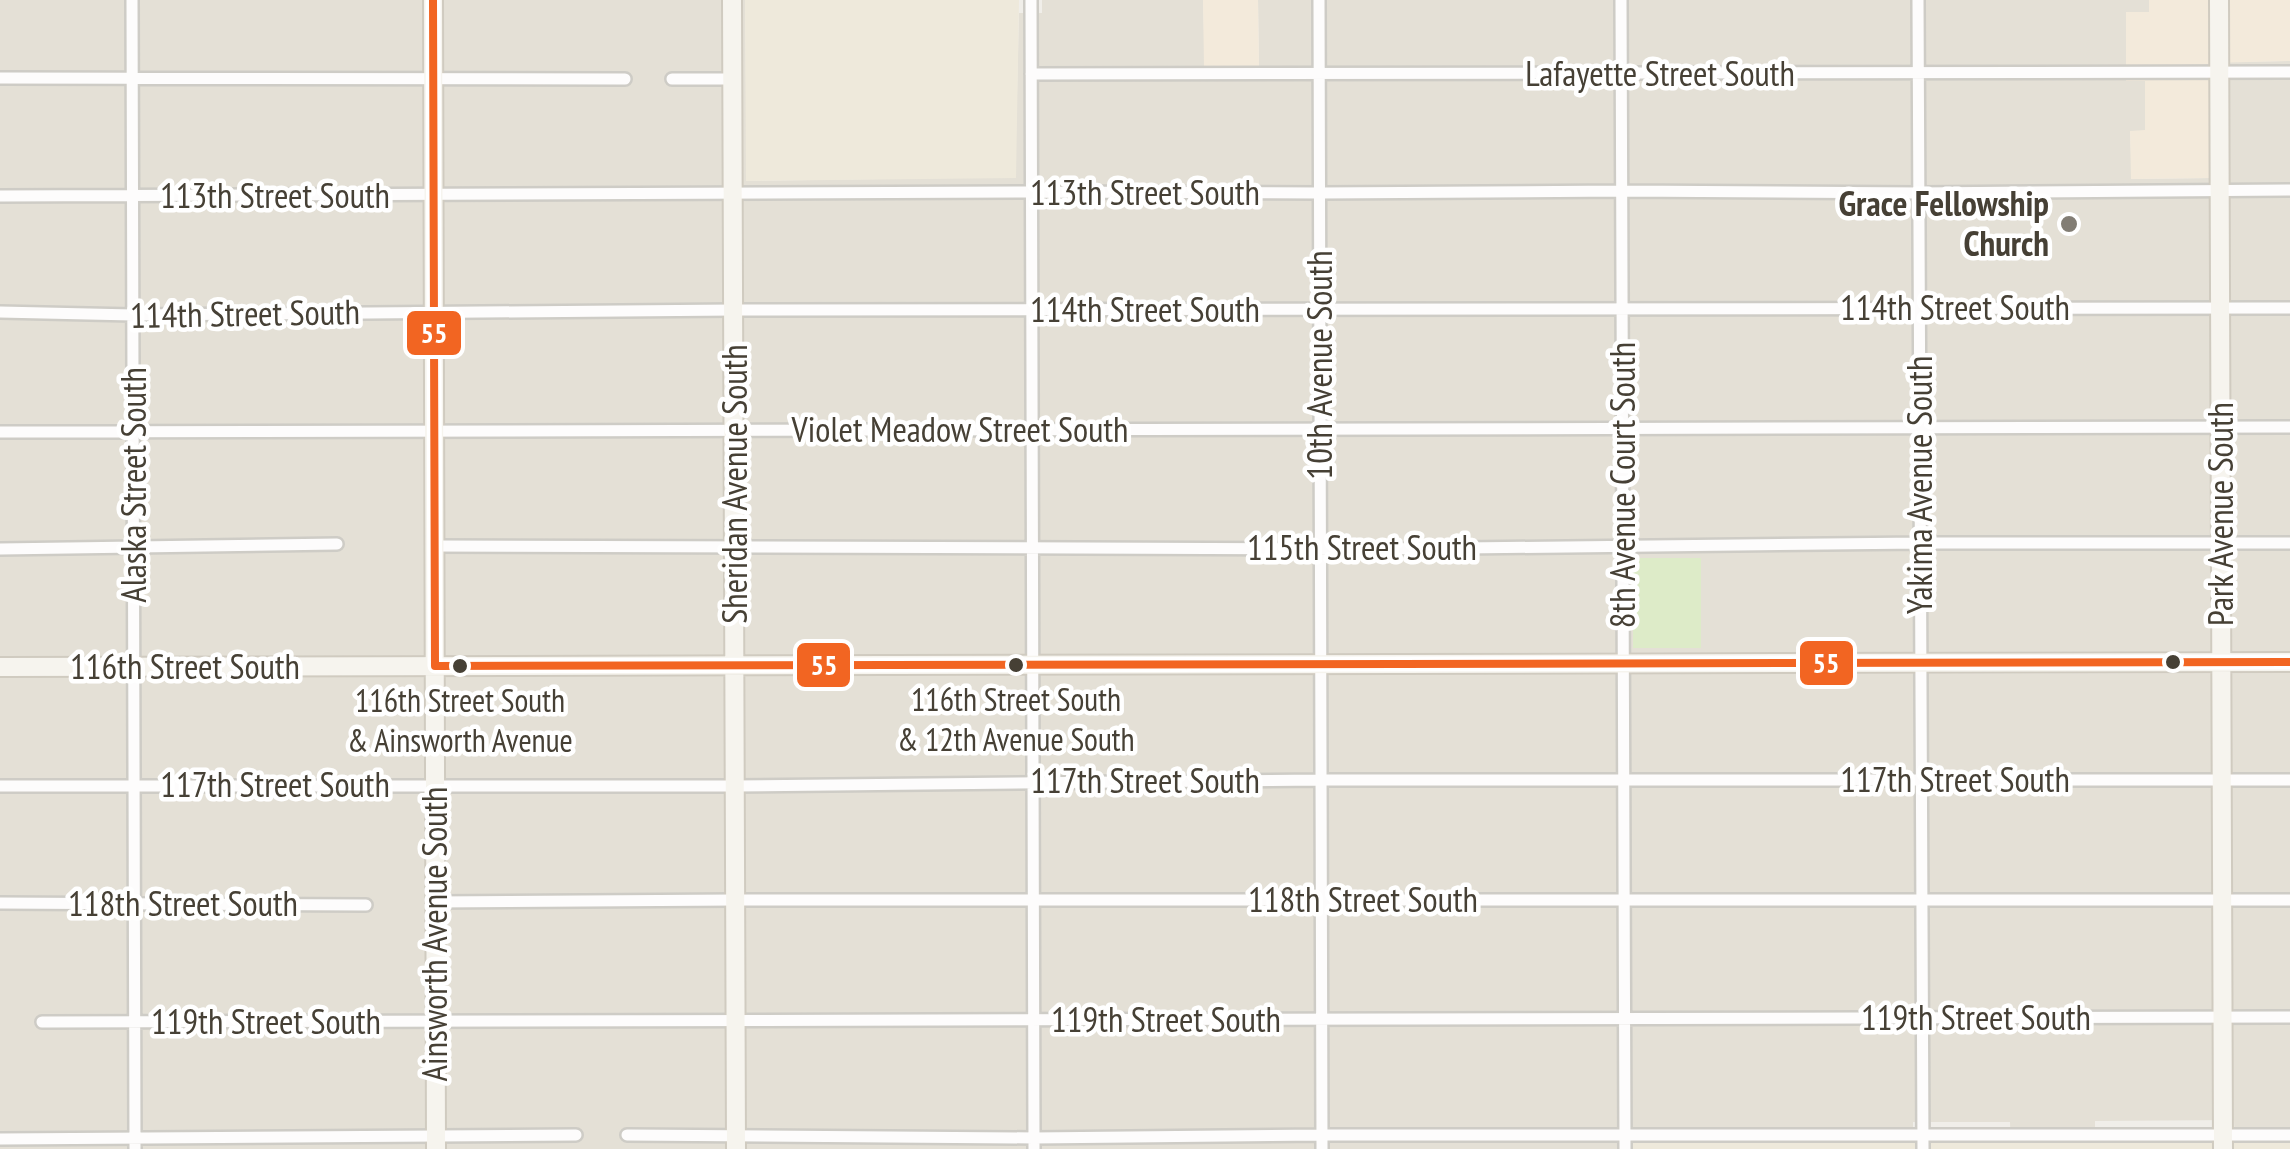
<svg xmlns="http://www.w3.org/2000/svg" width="2290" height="1149" viewBox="0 0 2290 1149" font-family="'PT Sans Narrow',sans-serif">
	<rect width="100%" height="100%" fill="#f0eee9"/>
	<path fill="#e4e0d6" d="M0 0H745L747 181 1015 177 1019 13H1042V0H1203L1205 67 1259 66 1258 0H2149V12H2126L2127 81 2145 80V131H2130L2132 179 2211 178 2213 651 0 657Z
		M2290 61V652H2232L2226 62Z
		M2290 673V1149H2235L2234 1120 2095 1121V1149H2011L2010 1122H1913V1149H0V677Z"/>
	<path fill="#f3eadb" d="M1203 0H1258L1259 66 1204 67Z
		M2149 0H2290V61L2210 63 2211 178 2131 179 2130 131 2145 130V81H2126V12H2149Z"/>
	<path fill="#eee9db" d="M745 0H1019L1016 178 746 181Z
		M2290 1139V1149H1629V1142Z"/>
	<path fill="#ddebc8" d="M1633 558H1701V648H1633Z"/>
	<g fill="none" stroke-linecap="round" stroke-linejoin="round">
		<g stroke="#ceccc6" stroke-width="16">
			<path id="street" d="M132 0 135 1149
				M1031 0 1034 1149
				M1319 0 1322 1149
				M1621 0 1625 1149
				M1918 0 1923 1149
				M1031 74 2290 72
				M0 78 625 79
				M672 79H734
				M0 196 1031 192 1320 193 1622 191 1919 193 2290 190
				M0 312 133 315 734 310 2290 308
				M0 432 2290 427
				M434 546 1379 549 1921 543H2290
				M0 549 337 544
				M0 786H735L1321 780H2290
				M435 902 734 900H2290
				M0 903 366 905
				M42 1022 2290 1017
				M627 1135 1034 1138 1322 1135H2290
				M0 1139 576 1135"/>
		</g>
		<g stroke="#d0cbc0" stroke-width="22">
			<path id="secondary" d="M433 0 436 1149
				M732 0 736 1149
				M2219 0 2223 1149
				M0 667 2290 662"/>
		</g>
		<use href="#street" stroke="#fdfcfc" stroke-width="11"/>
		<use href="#secondary" stroke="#f6f4ee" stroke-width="18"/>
		<g stroke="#fff" stroke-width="15">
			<path id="bus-1" d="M433 0 435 666
				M435 666 2290 662"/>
		</g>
		<use href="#bus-1" stroke="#f26522" stroke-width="8"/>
	</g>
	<circle fill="#827d74" stroke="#fff" stroke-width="4" cx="2069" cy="224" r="10"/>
	<g fill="#464035" stroke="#fff" stroke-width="4">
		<circle cx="2173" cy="662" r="9"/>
		<circle cx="1016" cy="665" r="9"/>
		<circle cx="460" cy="666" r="9"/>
	</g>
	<g text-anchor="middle" stroke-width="9" stroke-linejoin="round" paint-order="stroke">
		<g font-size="32" fill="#464035" stroke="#fff">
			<text x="1016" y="711">116th Street South<tspan x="1016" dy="40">&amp; 12th Avenue South</tspan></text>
			<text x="460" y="712">116th Street South<tspan x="460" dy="40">&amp; Ainsworth Avenue</tspan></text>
		</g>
		<g font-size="35" fill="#464035" stroke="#fff">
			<text x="1660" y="86">Lafayette Street South</text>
			<text x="1145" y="205">113th Street South</text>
			<text x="275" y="208">113th Street South</text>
			<text x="1955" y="320">114th Street South</text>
			<text x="1145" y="322">114th Street South</text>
			<text transform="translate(245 314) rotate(-1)" y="12">114th Street South</text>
			<text transform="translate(1320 365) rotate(-90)" y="12">10th Avenue South</text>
			<text x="960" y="442">Violet Meadow Street South</text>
			<text transform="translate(735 484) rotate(-90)" y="12">Sheridan Avenue South</text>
			<text transform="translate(134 485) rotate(-90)" y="12">Alaska Street South</text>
			<text transform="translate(1623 485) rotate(-90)" y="12">8th Avenue Court South</text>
			<text transform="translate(1920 485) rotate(-90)" y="12">Yakima Avenue South</text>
			<text transform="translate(2221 514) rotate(-90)" y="12">Park Avenue South</text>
			<text x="1362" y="560">115th Street South</text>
			<text x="185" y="679">116th Street South</text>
			<text x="1955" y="792">117th Street South</text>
			<text x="1145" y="793">117th Street South</text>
			<text x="275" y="797">117th Street South</text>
			<text x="1363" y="912">118th Street South</text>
			<text x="183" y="916">118th Street South</text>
			<text transform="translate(435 934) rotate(-90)" y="12">Ainsworth Avenue South</text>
			<text x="1976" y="1030">119th Street South</text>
			<text x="1166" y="1032">119th Street South</text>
			<text x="266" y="1034">119th Street South</text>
		</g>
		<g font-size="35" font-weight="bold" fill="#464035" stroke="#fff" text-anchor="end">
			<text x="2049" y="216">Grace Fellowship<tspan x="2049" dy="40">Church</tspan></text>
		</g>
	</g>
	<g stroke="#fff" stroke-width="4">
		<rect x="405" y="309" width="58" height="48" rx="10" fill="#f26522"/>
		<rect x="1798" y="639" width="57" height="48" rx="10" fill="#f26522"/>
		<rect x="795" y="641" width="57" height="48" rx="10" fill="#f26522"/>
	</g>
	<g font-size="28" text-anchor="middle" font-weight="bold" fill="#fff">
		<text x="434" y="343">55</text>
		<text x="1826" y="673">55</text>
		<text x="824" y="675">55</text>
	</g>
</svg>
